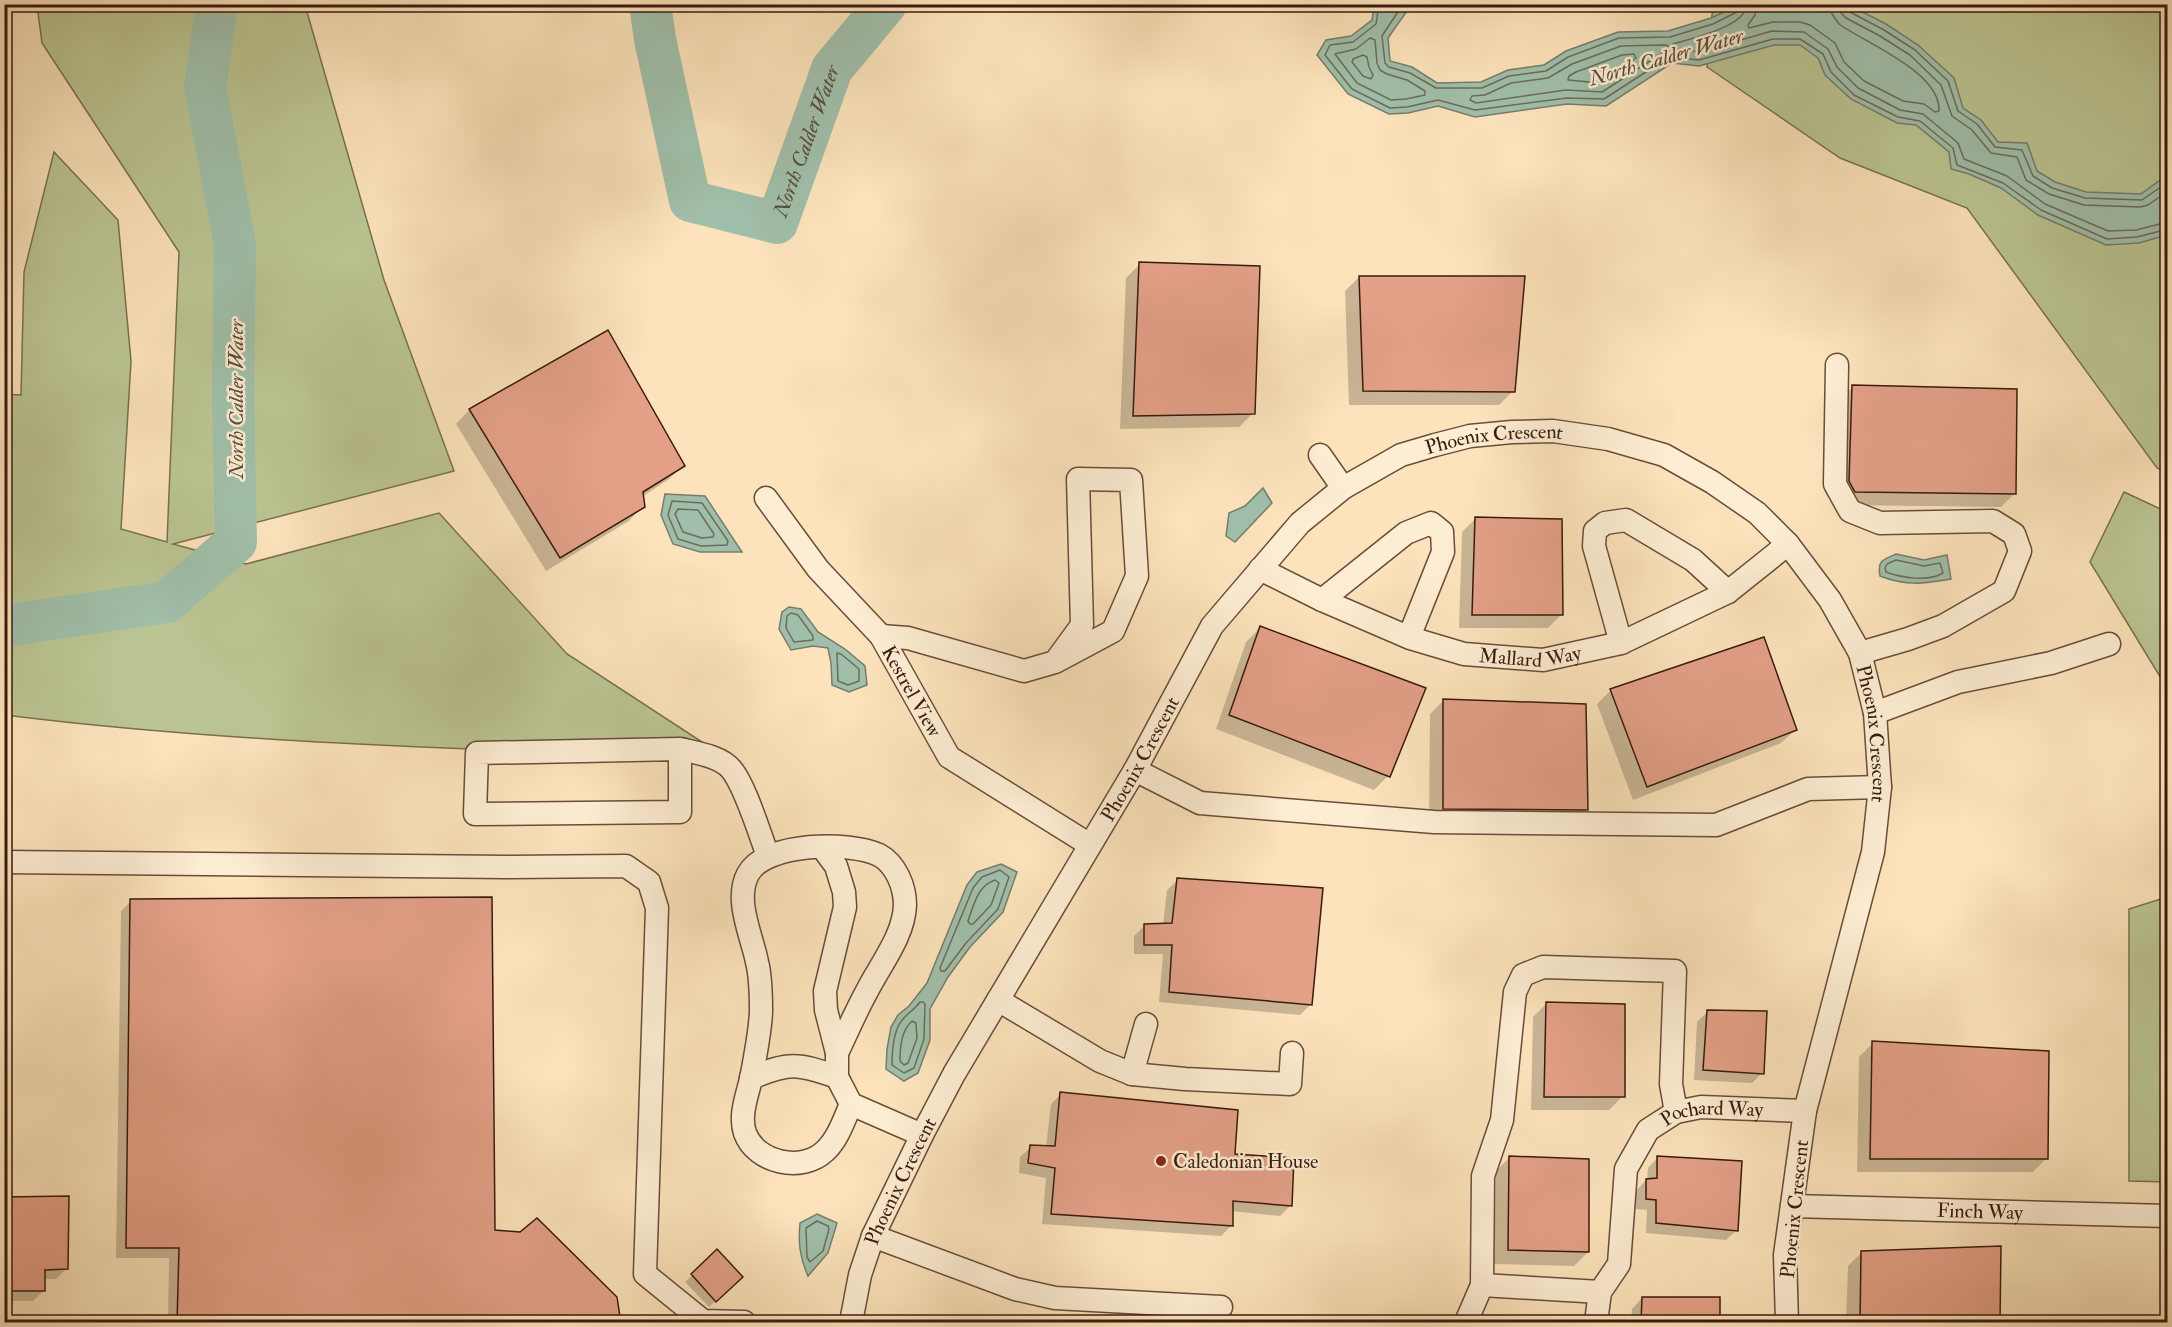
<svg xmlns="http://www.w3.org/2000/svg" width="2172" height="1327" viewBox="0 0 2172 1327" font-family="'IM FELL Double Pica',serif">
	<rect width="100%" height="100%" fill="#fce3bb"/>
	<filter id="stains"><feTurbulence type="fractalNoise" baseFrequency=".00333" numOctaves="4"/><feColorMatrix values="0 0 0 0 .2 0 0 0 0 .09 0 0 0 0 .02 0 0 0 .5 -.17"/></filter>
	<radialGradient id="worn" r=".72"><stop offset=".6" stop-color="#630" stop-opacity="0"/><stop offset="1" stop-color="#630" stop-opacity=".3"/></radialGradient>
	<path fill="#bbc593" stroke="#7a7050" stroke-width="1.5" d="M37 5H305L384 280 454 471 173 544 246 564 439 513 567 654 728 759C487 749 244 745 5 715L4 394 21 395 24 272 54 152 118 220 131 361 121 529 167 542 179 252 42 43Z
		M1713 5H2167V473L2157 468 1967 208 1840 158 1707 67Z
		M2124 492 2167 512V688L2090 562Z
		M2167 897V1182L2129 1181V909Z"/>
	<path fill="#a0bfaa" stroke="#777d6c" stroke-width="1.5" d="M1374 5H1409L1407 11 1388 38 1390 61 1412 67 1437 83 1481 82 1508 70 1544 65 1566 51 1618 32 1668 31 1711 18 1739 5H1849L1886 24 1918 45 1954 78 1963 108 1981 120 1998 142 2027 143 2037 171 2055 182 2086 192 2141 194 2167 175V235L2139 243 2106 245 2038 215 2001 188 1969 174 1951 169 1949 152 1916 125 1897 123 1851 99 1825 75 1818 58 1800 45H1774L1699 66 1672 63 1606 106 1567 104 1475 117 1438 106 1408 113 1389 114 1348 94 1317 55 1326 40 1351 36 1372 20Z
		M1263 488 1272 503 1235 542 1226 536 1229 513 1245 506Z
		M665 494 705 496 742 552H700L673 544 661 515Z
		M1896 554 1924 560 1947 555 1951 579C1924 584 1905 586 1880 576 1877 560 1883 560 1896 554Z
		M789 607 801 609 818 632 845 649 865 666 867 685 849 692 832 685 831 663 828 648 813 646 791 650 779 629 782 612Z
		M1001 864 1017 872 1003 912 970 947 948 977 930 1009V1040L918 1073 904 1081 886 1069 887 1049 891 1027 898 1015 909 1006 927 983 967 885 977 872Z
		M817 1214 837 1223 828 1253 808 1276C800 1258 798 1243 800 1223Z"/>
	<path fill="#0003" d="M1140 264 1253 413 1239 427 1120 429 1126 278Z
		M1359 277 1513 391 1499 405H1349L1345 291Z
		M607 332 683 465 669 479 642 497 643 506 629 521 546 571 456 424 469 410Z
		M1853 387 2015 493 2001 507 1841 505 1839 401Z
		M1476 518 1562 614 1548 628H1459L1462 532Z
		M1260 628 1388 776 1374 790 1216 729 1246 642Z
		M1611 690 1795 730 1781 743 1633 800 1597 704Z
		M1444 700 1586 810 1572 823 1429 822 1430 714Z
		M1178 880 1311 1004 1300 1015 1159 1002 1163 954H1134V936L1144 926 1163 925 1167 890Z
		M131 901 494 1232 619 1322H168L169 1258H116L121 911Z
		M1547 1003 1623 1096 1609 1110H1531L1533 1017Z
		M1708 1011 1762 1073 1752 1083 1694 1080 1697 1022Z
		M1873 1043 2047 1158 2033 1172H1857L1859 1057Z
		M1061 1094 1234 1156 1291 1205 1280 1216 1231 1211V1226L1221 1236 1042 1224 1046 1178 1019 1173 1020 1157 1031 1147H1046L1051 1104Z
		M1510 1157 1588 1252 1574 1266 1494 1264 1496 1171Z
		M1658 1157 1737 1230 1726 1240 1646 1233 1647 1210 1636 1209V1191L1647 1179 1648 1168Z
		M4 1198 67 1268 56 1279H44V1290L33 1301H4Z
		M717 1251 735 1283 709 1307 685 1282Z
		M1862 1252 1999 1322H1846L1848 1266Z
		M1642 1298 1719 1322H1631L1632 1309Z"/>
	<g fill="none" stroke-linecap="round" stroke-linejoin="round">
		<path stroke="#6d6c5c" stroke-width="1.5" d="M1379 4 1376 24 1353 42 1330 45 1325 55 1352 89 1390 108 1407 107 1438 100 1475 110 1567 98 1604 99 1669 57 1699 60 1773 39H1800L1823 54 1831 72 1854 95 1898 117 1920 121 1953 148 1957 165 2003 183 2041 210 2107 239 2137 237 2168 229
			M1403 4 1382 36 1385 63 1389 67 1410 73 1436 88H1482L1509 76 1546 71 1568 57 1619 38 1670 37 1713 24 1737 12 1740 4
			M1747 4C1746 27 1692 38 1673 44L1672 48 1699 52 1772 31 1804 32 1828 49 1837 67 1858 88 1900 110 1923 114 1958 143 1964 159 2007 176 2045 204 2108 231 2136 230 2168 222
			M1756 4 1755 15 1748 25 1749 28 1773 22H1800L1810 25 1835 43 1844 62 1864 81 1903 101 1924 104 1935 112 1939 111C1941 72 1865 43 1839 24L1832 14 1831 4
			M1840 4 1841 13 1846 18 1880 36 1910 55 1941 85 1952 116 1972 130 1991 153 2017 157 2026 180 2049 194 2084 205 2140 207 2148 205 2168 191
			M1847 4 1850 12 1884 30 1915 50 1948 81 1958 111 1977 124 1995 147 2022 150 2033 176 2052 188 2085 198 2142 200 2168 182
			M1370 38 1375 40 1377 63 1380 70 1387 74 1407 80 1425 91V95L1406 99 1391 100 1357 83 1335 54 1356 49Z
			M1665 45 1668 46 1667 50 1602 92 1566 90 1476 103 1470 100 1472 96 1485 95 1511 83 1548 78 1572 64 1621 46Z
			M1363 55 1367 57 1369 67 1373 75 1371 79 1363 76 1352 62 1353 59Z
			M1622 55 1634 54 1636 58 1600 83 1568 80 1569 76 1576 72Z
			M672 501 702 503 728 541 727 545 701 546 678 539 668 515Z
			M678 509 698 510 714 534 713 537 702 538 683 532 675 514Z
			M1896 560 1924 566 1940 563 1943 573C1929 582 1902 578 1886 572L1885 568 1887 564Z
			M791 613 798 615 813 636V640L794 642 786 628 787 616Z
			M837 653 841 654 859 669V681L848 685 838 681Z
			M1000 870 1009 877 998 909 966 943 945 971H941L940 968 973 888 982 877Z
			M995 880 999 883 991 905 973 924H970L968 921C974 905 977 886 995 880Z
			M920 1002H923L925 1004 924 1039 914 1068 904 1073 892 1065C892 1050 893 1030 903 1019 908 1013 915 1009 920 1002Z
			M912 1021 916 1023 917 1038 908 1063 904 1065 900 1061C900 1047 901 1031 912 1021Z
			M817 1221 828 1226 829 1229 823 1251 810 1262 807 1257 806 1228Z"/>
		<g stroke="#a0bfaa" stroke-width="42">
			<path id="s1" d="M650 4 655 39 690 201 777 223 832 69 886 4"/>
			<path d="M4 626 167 602 236 542 233 391 235 245 205 87 217 4"/>
		</g>
	</g>
	<path fill="#e3a087" stroke="#3a1a0e" stroke-width="1.5" d="M1139 262 1260 266 1255 414 1133 416Z
		M1359 276H1525L1515 392 1363 391Z
		M608 330 685 466 643 492 645 507 560 558 469 409Z
		M1852 385 2017 389 2016 494 1855 492 1849 481Z
		M1475 517 1562 519 1563 615H1472Z
		M1260 626 1426 688 1390 777 1229 715Z
		M1764 637 1797 730 1647 787 1610 689Z
		M1443 699 1586 704 1588 810 1443 809Z
		M1177 878 1323 888 1312 1005 1169 992 1172 945H1144V924L1172 923Z
		M492 897 495 1230 520 1232 537 1218 617 1297 621 1323H177L179 1248H126L130 899Z
		M1546 1002 1625 1004V1097H1544Z
		M1707 1010 1767 1011 1764 1074 1703 1070Z
		M1872 1041 2049 1051 2048 1159H1870Z
		M1060 1092 1238 1110 1235 1154 1294 1158 1292 1206 1233 1201V1226L1051 1214 1055 1168 1028 1163 1030 1145 1055 1146Z
		M1509 1156 1589 1159V1252L1508 1250Z
		M1657 1156 1742 1161 1738 1231 1656 1223V1200L1646 1199V1179L1657 1178Z
		M69 1196 68 1269 45 1270V1291H4V1197Z
		M2001 1246 2000 1323H1860L1861 1251Z
		M717 1249 743 1277 716 1302 691 1274Z
		M1642 1297H1720V1323H1641Z"/>
	<g fill="none" stroke-linecap="round" stroke-linejoin="round">
		<g stroke="#6a4c39" stroke-width="25">
			<g id="minor">
				<path d="M1837 365 1835 484 1850 511 1880 523 1993 521 2014 534 2020 551 2004 591 1943 626 1908 639 1860 653"/>
				<path d="M1320 455 1343 488"/>
				<path id="s2" d="M766 498 818 569 881 636 949 757 1090 845"/>
				<path id="s3" d="M1260 569 1322 600 1410 638 1464 654 1543 660 1621 643 1728 592 1788 544"/>
				<path d="M1322 600 1406 533 1431 523 1442 532 1443 552 1409 637"/>
				<path d="M881 636 908 638 1024 671 1055 662 1082 625 1078 479 1131 480 1137 576 1113 631 1055 662"/>
				<path d="M1621 643 1594 546 1595 531 1605 523 1626 520 1693 560 1728 592"/>
				<path d="M1875 713 1958 682 2051 663 2109 644"/>
				<path d="M680 749V812L475 814 477 753 680 749C696 753 720 756 731 769 745 785 760 835 768 856"/>
				<path d="M1135 770 1200 803 1434 822 1716 825 1808 789 1880 787"/>
				<path d="M822 847 836 866 844 892 845 907 825 991 826 1010 837 1053V1077L851 1104 922 1135"/>
				<path d="M4 862 507 867 626 866 649 882 657 908 645 1274 703 1321 744 1322"/>
				<path d="M998 1000 1100 1061 1132 1074 1185 1079 1290 1084 1292 1053"/>
				<path d="M837 1053C847 1032 856 1011 867 991 880 965 904 936 905 905 905 887 896 864 879 855 850 841 765 842 748 874 734 900 752 936 757 962 761 977 761 996 761 1012 760 1033 755 1058 751 1079 747 1096 739 1116 745 1133 756 1163 802 1173 825 1151 838 1139 844 1120 851 1104"/>
				<path d="M1132 1074 1146 1024"/>
				<path d="M751 1078C789 1062 798 1063 837 1077"/>
				<path id="s4" d="M1792 1206 2168 1216"/>
				<path d="M873 1236 1015 1289 1055 1298 1221 1307"/>
				<path d="M1482 1285 1600 1292"/>
				<path id="s5" d="M851 1322 860 1275 873 1236 922 1135 954 1074 1135 770 1212 626 1300 523 1343 488 1401 455 1435 445 1470 436 1512 432 1553 431 1608 439 1664 455 1712 482 1757 513 1788 544 1830 600 1860 653 1875 713 1880 787 1873 852 1805 1111 1785 1255 1787 1322"/>
				<path d="M1466 1322 1482 1285 1483 1176 1502 1120 1515 992 1523 975 1543 967 1675 971 1671 1084 1676 1112"/>
				<path id="s6" d="M1596 1322 1600 1292 1619 1264 1626 1169 1648 1130 1676 1112 1701 1107 1805 1111"/>
			</g>
		</g>
		<use href="#minor" stroke="#fdedd3" stroke-width="22"/>
	</g>
	<circle fill="#8f2418" stroke="#fdedd3" stroke-width="2" cx="1161" cy="1161" r="6"/>
	<g text-anchor="middle" stroke-width="5" stroke-linejoin="round" paint-order="stroke">
		<g font-size="20" fill="#3a1a0e" stroke="#fdedd3">
			<text dy="7" stroke="none"><textPath href="#s5" startOffset="1140">Phoenix Crescent</textPath></text>
			<text dy="7" stroke="none"><textPath href="#s3" startOffset="288">Mallard Way</textPath></text>
			<text dy="7" stroke="none"><textPath href="#s2" startOffset="243">Kestrel View</textPath></text>
			<text dy="7" stroke="none"><textPath href="#s5" startOffset="1680">Phoenix Crescent</textPath></text>
			<text dy="7" stroke="none"><textPath href="#s5" startOffset="636">Phoenix Crescent</textPath></text>
			<text dy="7" stroke="none"><textPath href="#s6" startOffset="273">Pochard Way</textPath></text>
			<text dy="7" stroke="none"><textPath href="#s5" startOffset="150">Phoenix Crescent</textPath></text>
			<text transform="translate(1794 1209) rotate(-84)" y="7">Phoenix Crescent</text>
			<text dy="7" stroke="none"><textPath href="#s4" startOffset="188">Finch Way</textPath></text>
		</g>
		<g font-size="20" fill="#3a1a0e" stroke="#fdedd3" text-anchor="start">
			<text x="1173" y="1168">Caledonian House</text>
		</g>
		<g font-size="21" font-style="italic" fill="#594c3d" stroke="#fdedd3">
			<text transform="translate(1666 57) rotate(-16)" y="7">North Calder Water</text>
			<text dy="7" stroke="none"><textPath href="#s1" startOffset="378">North Calder Water</textPath></text>
			<text transform="translate(236 399) rotate(-90)" y="7">North Calder Water</text>
		</g>
	</g>
	<rect width="2172" height="1327" fill="none" stroke="#fce3bb" stroke-width="24"/>
	<rect x="6" y="6" width="2160" height="1315" fill="none" stroke="#3a1a0e" stroke-width="3"/>
	<rect x="12" y="12" width="2148" height="1303" fill="none" stroke="#3a1a0e" stroke-width="1.5"/>
	<rect width="100%" height="100%" filter="url(#stains)"/>
	<rect width="100%" height="100%" fill="url(#worn)"/>
</svg>
